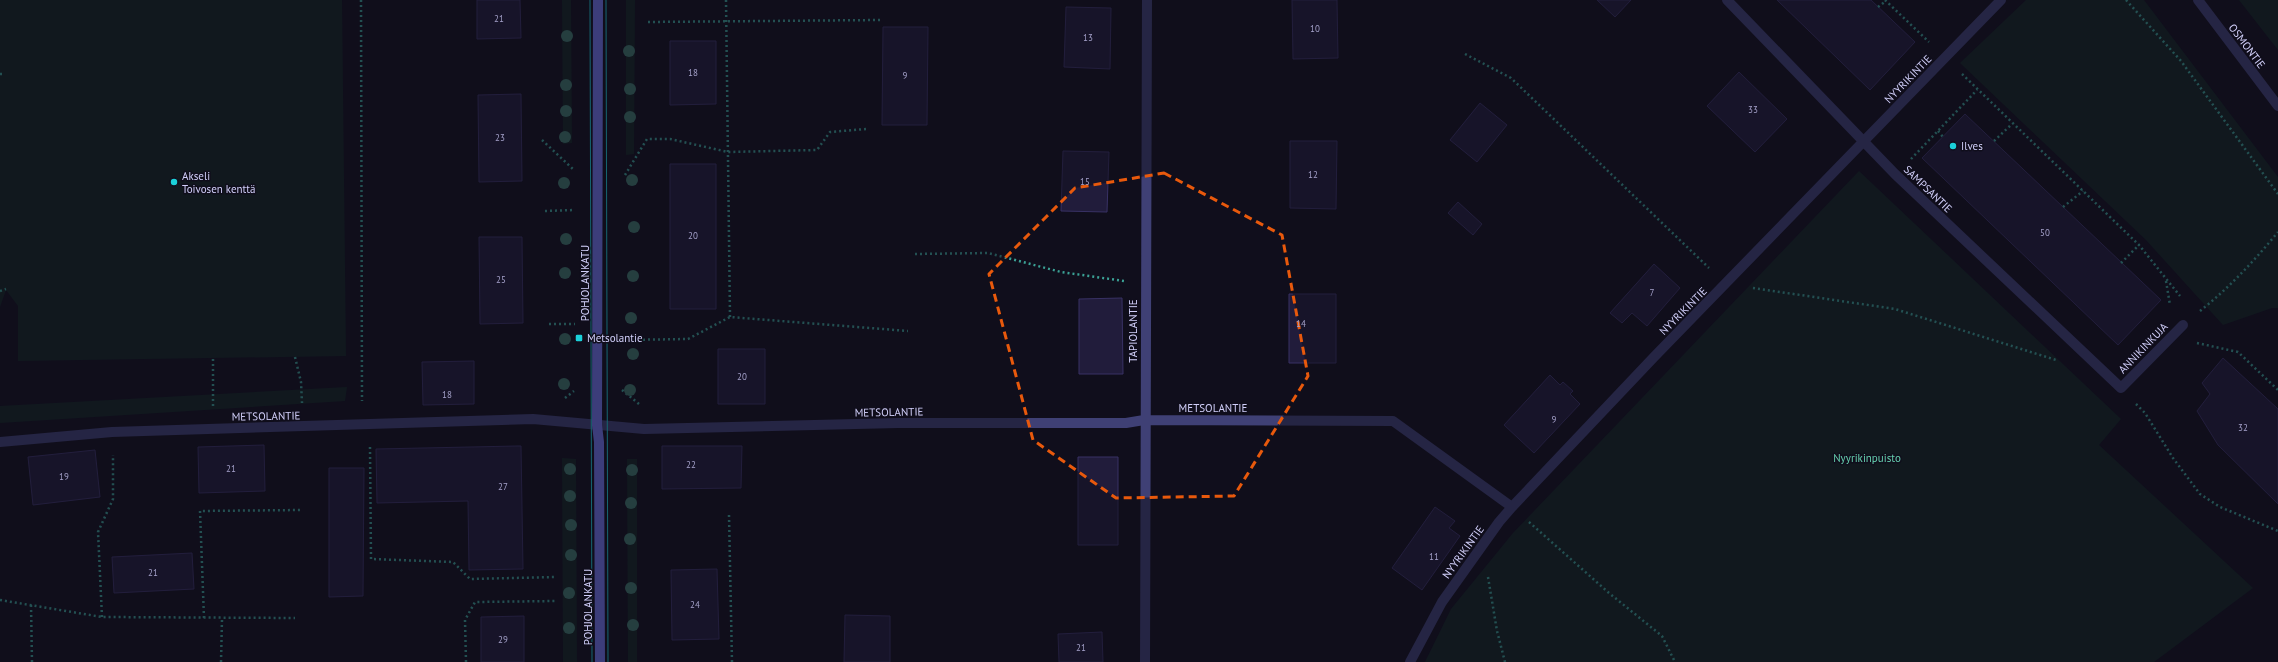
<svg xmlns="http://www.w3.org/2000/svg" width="2278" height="662" viewBox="0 0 2278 662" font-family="'PT Sans',sans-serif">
	<rect width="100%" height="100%" fill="#100e1c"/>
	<path fill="#122523" d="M0 0H342L346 356 18 361V306L6 290 0 307Z
		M562 0H571L572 143 563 144Z
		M626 0H635L634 154 626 155Z
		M2026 0H2144L2278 177V308H2272L2223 325 2146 240 1960 63Z
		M2239 0H2278V50Z
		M1859 171 2121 419 2099 445 2253 588 2154 662H1425L1451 609 1513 533Z
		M347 387 345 401 0 423V406Z
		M562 458 576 459 577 662H563Z
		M627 459H637V662H628Z"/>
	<path fill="#211c3b" stroke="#383164" d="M477 0H520L521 38 477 39Z
		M1292 0H1337L1338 58 1293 59Z
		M1597 0H1631L1615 17Z
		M1777 0H1871L1915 42 1870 90Z
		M1066 7 1111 8 1110 69 1064 67Z
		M883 27H928L927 125H882Z
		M670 41H716V104L670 105Z
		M1739 72 1787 119 1755 152 1707 106Z
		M521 94 522 181 479 182 478 95Z
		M1480 103 1507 125 1477 162 1450 140Z
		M1965 114 2161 300 2118 345 1922 158Z
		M1290 141H1337L1336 209 1290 208Z
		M1063 151 1109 152 1107 212 1061 211Z
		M670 164H716V309H670Z
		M1458 202 1482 224 1473 235 1448 213Z
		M479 237H522L523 323 480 324Z
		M1654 264 1680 288 1647 326 1632 313 1622 323 1610 313Z
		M1289 294H1336V363H1289Z
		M1122 298 1123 374H1079V299Z
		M718 349H765V404H718Z
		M2223 358 2278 409V504L2218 445 2197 411 2210 394 2202 383Z
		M474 361V404L423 405 422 362Z
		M1550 375 1560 385 1563 382 1573 391 1570 394 1580 404 1534 453 1504 425Z
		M264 445 265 491 199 493 198 447Z
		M517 446H521L523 569 469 570 468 501 377 503 376 449Z
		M662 446H742L741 488 662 489Z
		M95 450 100 497 33 505 28 457Z
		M1078 457H1118V545H1078Z
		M329 468H364L363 596 329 597Z
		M1435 507 1455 521 1449 528 1460 536 1422 590 1392 568Z
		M192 553 194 589 114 593 112 557Z
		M717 569 719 639 672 640 671 570Z
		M845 615 890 616V662H844Z
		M524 616V662H481V617Z
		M1102 632 1103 662H1059L1058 634Z"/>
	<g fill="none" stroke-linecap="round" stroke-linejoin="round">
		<path stroke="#3ba195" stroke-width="2.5" stroke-dasharray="2 3" stroke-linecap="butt" d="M361 0 362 401
			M726 0 730 317
			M1885 0 1929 42
			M2126 0 2181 61 2278 194
			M1878 7 1886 1
			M648 22 880 20
			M1465 54 1511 78 1709 268
			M0 74H3
			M1962 74 2139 245 2180 296
			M1938 131 1943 137
			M542 140 574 170
			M1994 141 2012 124
			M1911 159 1977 90
			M625 175 647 139H670L728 152 817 150 830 132 866 129
			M2063 207 2083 191
			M545 211 575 210
			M915 254 988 253 1061 272 1124 281
			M2121 263 2139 245
			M2166 281 2170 305
			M1753 288 1895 309 2056 360
			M0 291 6 289
			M2200 311C2230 287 2254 261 2278 232
			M549 324H575
			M623 340 688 339 730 317 908 331
			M2197 343 2238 352 2278 390
			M295 357 301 382 302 403
			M622 390 639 404
			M565 398 574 391
			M2136 404 2145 413 2173 458 2200 494 2220 507 2278 531
			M213 406V358
			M370 447 371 559 453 562 470 579 556 577
			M729 515 732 662
			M1529 522 1609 593 1662 636 1675 662
			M1488 577 1497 631 1505 662
			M0 600 102 617 295 618
			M31 605 32 662
			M102 617 98 532 113 499V455
			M204 618 200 511 301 510
			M221 662 222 619
			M466 662 465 620 475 602 555 601"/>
		<path stroke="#3f4075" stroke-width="10" d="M1727 0 1895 174 2121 388 2183 325
			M2198 0 2278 106
			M0 442 112 432 533 419 644 429 898 423H1126L1144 420 1393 421 1512 507
			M1145 662 1147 0
			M1410 662 1442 602 1499 522 1512 507 1654 357 2001 0"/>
		<path stroke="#7276ed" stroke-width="10" d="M598 0 597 425 599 442 600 662"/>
		<path stroke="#1bd0d9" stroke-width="1" d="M590 0 592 662
			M606 0 608 662"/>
	</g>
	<g fill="#3f786c">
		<circle cx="567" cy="36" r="6"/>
		<circle cx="629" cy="51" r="6"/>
		<circle cx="566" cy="85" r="6"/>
		<circle cx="630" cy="89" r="6"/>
		<circle cx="566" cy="111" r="6"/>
		<circle cx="630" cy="117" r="6"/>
		<circle cx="565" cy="137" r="6"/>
		<circle cx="632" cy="180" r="6"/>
		<circle cx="564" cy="183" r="6"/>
		<circle cx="634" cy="227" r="6"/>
		<circle cx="566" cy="239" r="6"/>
		<circle cx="565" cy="273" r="6"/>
		<circle cx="633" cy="276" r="6"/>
		<circle cx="631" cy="318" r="6"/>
		<circle cx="565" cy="339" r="6"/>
		<circle cx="633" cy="354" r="6"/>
		<circle cx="564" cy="384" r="6"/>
		<circle cx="630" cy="390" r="6"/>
		<circle cx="570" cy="469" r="6"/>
		<circle cx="632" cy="470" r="6"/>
		<circle cx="570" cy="496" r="6"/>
		<circle cx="631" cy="503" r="6"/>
		<circle cx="571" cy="525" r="6"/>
		<circle cx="630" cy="539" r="6"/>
		<circle cx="571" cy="555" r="6"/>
		<circle cx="631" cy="588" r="6"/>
		<circle cx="569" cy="593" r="6"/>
		<circle cx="633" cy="625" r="6"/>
		<circle cx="569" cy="628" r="6"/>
	</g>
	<path d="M0 0H2278V662H0ZM1164 173 1282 235 1308 376 1234 496 1116 498 1033 440 989 274 1075 188Z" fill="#100e1c" fill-opacity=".55" fill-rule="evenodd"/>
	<path fill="none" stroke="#e8590c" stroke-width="3" stroke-dasharray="8 5" stroke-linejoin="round" d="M1164 173 1282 235 1308 376 1234 496 1116 498 1033 440 989 274 1075 188Z"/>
	<g fill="#1bd0d9" stroke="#100e1c" stroke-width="1.5">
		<circle cx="1953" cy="146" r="4"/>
		<circle cx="174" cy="182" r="4"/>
		<rect x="575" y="334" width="8" height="8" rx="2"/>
	</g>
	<g text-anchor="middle" stroke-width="3" stroke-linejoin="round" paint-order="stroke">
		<g font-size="9" fill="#a5a2ca">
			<text x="499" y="22">21</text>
			<text x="1315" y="32">10</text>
			<text x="1088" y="41">13</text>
			<text x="693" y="76">18</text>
			<text x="905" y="79">9</text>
			<text x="1753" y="113">33</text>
			<text x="500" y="141">23</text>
			<text x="1313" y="178">12</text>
			<text x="1085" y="185">15</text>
			<text x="2045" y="236">50</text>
			<text x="693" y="239">20</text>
			<text x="501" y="283">25</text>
			<text x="1652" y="296">7</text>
			<text x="1301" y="327">14</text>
			<text x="742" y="380">20</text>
			<text x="447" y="398">18</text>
			<text x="1554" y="423">9</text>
			<text x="2243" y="431">32</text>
			<text x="691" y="468">22</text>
			<text x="231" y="472">21</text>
			<text x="64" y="480">19</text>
			<text x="503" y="490">27</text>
			<text x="1434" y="560">11</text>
			<text x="153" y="576">21</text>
			<text x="695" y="608">24</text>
			<text x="503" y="643">29</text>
			<text x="1081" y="651">21</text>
		</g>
		<g font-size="11" fill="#d1cff9" stroke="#100e1c">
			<text transform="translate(2247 46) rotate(53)" y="4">OSMONTIE</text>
			<text transform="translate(1908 79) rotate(-46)" y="4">NYYRIKINTIE</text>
			<text transform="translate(1928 189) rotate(44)" y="4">SAMPSANTIE</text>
			<text transform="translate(585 283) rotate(-90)" y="4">POHJOLANKATU</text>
			<text transform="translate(1683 311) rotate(-45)" y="4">NYYRIKINTIE</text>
			<text transform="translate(1133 331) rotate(-90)" y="4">TAPIOLANTIE</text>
			<text transform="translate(2143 348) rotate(-46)" y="4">ANNIKINKUJA</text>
			<text x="1213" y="412">METSOLANTIE</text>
			<text transform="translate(889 412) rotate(-1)" y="4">METSOLANTIE</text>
			<text transform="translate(266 416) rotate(-1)" y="4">METSOLANTIE</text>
			<text transform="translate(1463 552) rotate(-54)" y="4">NYYRIKINTIE</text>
			<text transform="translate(588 607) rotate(-90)" y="4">POHJOLANKATU</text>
		</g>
		<g font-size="11" fill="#d1cff9" stroke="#100e1c" text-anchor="start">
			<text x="1961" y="150">Ilves</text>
			<text x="182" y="180">Akseli<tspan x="182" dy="13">Toivosen kenttä</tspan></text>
			<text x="587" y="342">Metsolantie</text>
		</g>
		<g font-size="11" fill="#65cfae" stroke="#100e1c">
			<text x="1867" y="462">Nyyrikinpuisto</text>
		</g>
	</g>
</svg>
